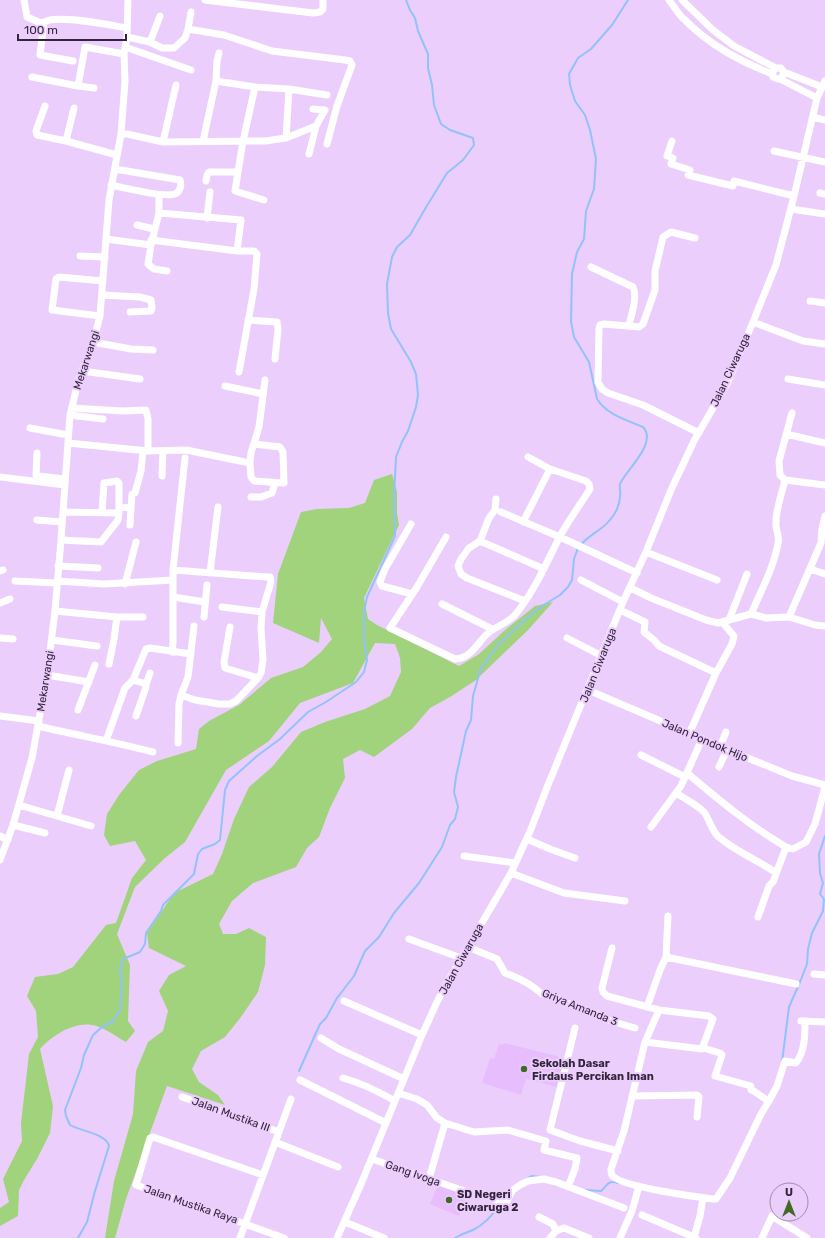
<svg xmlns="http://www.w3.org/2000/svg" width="825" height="1238" viewBox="0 0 825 1238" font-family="Rubik,sans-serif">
	<rect width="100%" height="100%" fill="#eccefd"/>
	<path fill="#e7bdfe" d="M505 1043 564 1058 557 1087 526 1079 521 1095 482 1083 490 1058 494 1059 499 1044 502 1045Z
		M438 1185 467 1195 459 1216 430 1204Z"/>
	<path fill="#a0d37c" d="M392 474 397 492V513L399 525 364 598 368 619 377 625 459 666 479 654 505 630 535 606 553 602 528 630 476 680 450 697 430 708 412 729 374 757 360 750 343 759 345 778 330 808 319 837 307 848 296 867 253 883 232 901 219 924 223 934H236L249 928 266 937 265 965 258 992 241 1017 225 1037 201 1051 192 1069 199 1082 218 1095 225 1105 167 1086 126 1199 115 1238H105L114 1181 133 1114 136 1071 148 1042 163 1031 168 1011 159 991 169 975 186 966 149 948 147 933 174 893 213 874 222 854 234 819 249 787 272 767 301 732 325 722 365 709 390 696 401 672 400 658 395 644 375 643 353 683 300 703 269 741 226 770 185 842 165 858 135 887 117 934 130 965 128 1021 135 1031 126 1042C117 1037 102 1026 92 1025 73 1022 52 1036 40 1049L53 1106 50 1133 37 1159 24 1180 19 1190 18 1216 0 1226V1208L9 1202 3 1179 22 1141 21 1123 29 1054 38 1037 36 1011 27 996 35 977 58 974 73 967 106 925 116 923 132 878 146 860 135 841 110 846 104 835 107 814 119 795 139 770 157 761 196 749 199 729 209 721 239 705 271 678 303 667 321 652 332 639 321 618 319 643 273 623 278 574 301 512 317 509 349 508 365 503 374 480Z"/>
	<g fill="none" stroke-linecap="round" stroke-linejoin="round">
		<path stroke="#92c2fb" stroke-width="2" d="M581 545C588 535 601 531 609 521 615 515 620 505 620 496 621 492 619 488 620 484 626 470 658 443 643 427 627 420 607 415 597 399L589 362 574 337 571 321 572 274 577 252 584 239 586 211 594 189 596 159 590 130 585 115 575 101 570 85 569 74 578 58 591 49 612 25 628 0
			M782 1062 789 1007 800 982 807 964 808 949 812 933 823 911 824 899 820 894 823 883 820 873 819 854 825 836
			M299 1071 320 1024 326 1018 337 998 354 976 365 951 379 937 394 913 419 883 442 847 450 825 455 819 458 807 454 792 456 777 466 731 471 720 473 696 481 668 498 645 521 623 542 606 560 595 568 587 572 580 574 559 578 548
			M526 1179 532 1176 540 1177
			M585 1190 601 1191C608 1185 607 1180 618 1183
			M503 1200 508 1192
			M78 1238 87 1222 95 1191 109 1146C107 1134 80 1131 70 1125L66 1116 65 1110 81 1068 84 1055 93 1035 102 1027 113 1021 120 1010 122 983 120 968 123 959 140 952 145 944 146 933 161 911 163 905 194 874 198 854 202 849 215 844 220 840 225 790 229 781 257 756 280 739 308 712 326 702 356 682 364 672 367 660 364 641V611L367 597 395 536 394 497 396 457 402 442 408 431 416 407 418 395 416 374 411 362 391 329 388 313 387 284 392 257 397 247 410 235 425 209 447 173 463 160 474 145 473 138 450 130 441 124 434 105 432 85 428 68V54L418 31 415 18 410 10 406 0
			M455 1238C461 1234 466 1233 473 1230 485 1224 493 1215 500 1204"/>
		<path stroke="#fff" stroke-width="7" d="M24 0 27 17 43 24
			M205 0 313 13 320 12 323 9V0
			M669 0C674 6 678 14 684 19 709 45 740 61 772 74
			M682 0 713 30 734 46 776 68
			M188 29 191 12
			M127 37 150 42 162 48H174L185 38 188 29 224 35 272 51 345 60 350 61 352 65 337 106 327 144
			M150 42 160 16
			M125 47 191 70
			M73 61 40 55 44 22C57 14 110 25 127 28
			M784 72 822 87
			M32 77 78 86 85 47 124 54
			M780 79 782 77 784 72 781 68H776L772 72 773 77 778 79H780L817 98
			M216 81 255 87 289 89 286 138
			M78 86 94 88
			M255 87 243 141 235 191 264 200
			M289 89 327 95
			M45 106 36 131 37 135 66 141 117 155
			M813 117 825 120
			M121 134H127L163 142 265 141 286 138 316 126 325 110 313 109
			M66 141 74 108
			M203 141 216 81 217 61 219 53
			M672 141 667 156 673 158 671 164 690 170 688 175 733 186 734 181 794 196
			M163 142 176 85
			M774 151 825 162
			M309 154 316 126
			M206 181 207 175 209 172H238
			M111 185C124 188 165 198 175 194 180 192 182 185 180 180L115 169
			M820 193 825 194
			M791 209 825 214
			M207 218 210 192
			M137 225 154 229
			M695 238 671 232 663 237 655 271V290L643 324 639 327 604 324 600 325 599 329 598 382 602 389 608 393 643 405 699 433
			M106 239 151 245 159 213V199
			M151 240 237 251 241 220 159 213
			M151 245 148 264 154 269 167 271
			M237 251H254L257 254 254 289 239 372
			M80 256 105 257
			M591 267 633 287C638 299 631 314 629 326
			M102 295 140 297 151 300 152 308 151 311 130 312
			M810 301 825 303
			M100 316 52 310 56 279 59 277 103 281
			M248 320 277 322 278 329 275 359
			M753 322 803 341 825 344
			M93 342 131 349 153 350
			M82 371 140 379
			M788 379 825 385
			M225 386 263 394
			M72 408 123 411 146 410 148 419V451
			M70 415 103 419
			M30 428 68 435
			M786 434 825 443
			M68 443 148 451 186 450 250 463 251 477 254 481 284 483 283 452 280 447 254 444
			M37 453 36 475 38 476 65 479
			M250 463 251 453 259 427 265 380
			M162 476 163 451
			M0 477 65 485
			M785 480 825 485
			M251 497H261L272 493 275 483
			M496 499 495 510 489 518 480 541 469 548 461 559 458 566 461 574 467 578 525 601
			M119 507 131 508 132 494 135 493 141 471 143 451
			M102 512 104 483 117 481 119 483V513
			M501 512 560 537 637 573
			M37 520 62 522
			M523 522 550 469
			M411 524 385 569 380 582 382 586 412 594
			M130 525 131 508
			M446 537 417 587 390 628 455 659C470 658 476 646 485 636 493 627 507 624 515 615 534 592 546 564 559 538 568 521 580 505 590 489L589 484 586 481 550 469 528 457
			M61 540 101 542 118 520 119 513 63 512
			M480 541 544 569
			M646 552 717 580
			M58 566 98 568
			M810 569 825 574
			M173 570 267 577H270L271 582 262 612 261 628 263 660 261 673 258 678 236 701 230 704H219L195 700 181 695
			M0 571 3 570
			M210 573 218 507
			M581 580 623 602
			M15 581 57 583
			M57 581 104 584 173 580
			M125 584 136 542
			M631 588 651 598 706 620 718 623 751 614C761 591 774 567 778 543 780 535 775 530 776 522 776 509 782 493 785 480L780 475 779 461 792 413
			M173 597 205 602
			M0 603 10 599
			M442 604 492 629
			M222 607 262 612
			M620 610 645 622 644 632 654 640 659 646 716 673
			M55 611 117 617H143
			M751 614 766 618 789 617 821 543 822 529 825 516
			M204 617 207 585
			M789 617 815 625 825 626
			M729 620 747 574
			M230 627 224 662 225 668 258 678
			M0 638 13 639
			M567 638 602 656
			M52 640 97 646
			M172 652 173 643V570L185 458
			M109 664 114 639 117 617
			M47 675 89 682
			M133 680 146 684V687L136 716
			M146 684 150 673
			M588 690 733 752 792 776 825 785
			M78 710 95 665
			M0 716 39 721
			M38 726C76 735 115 742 153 752
			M689 734 716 673 732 644 734 636 722 622
			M105 740 107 738 125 688 133 680 146 649 150 648 191 654
			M178 743 179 704 181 695 188 677 194 626
			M720 747 726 732
			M641 755 685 777
			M719 767 727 750
			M687 773C719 800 750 826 786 847
			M676 793C685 799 696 804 704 812 710 820 712 833 720 838 737 852 757 860 775 872
			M19 805 91 826
			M57 816 69 770
			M13 825 45 833
			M651 827 681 786 702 739
			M0 836 8 840
			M527 839 550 849 575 858
			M464 856 515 863
			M0 860 13 825 32 758 47 675 55 611 61 540 70 415 78 382 93 342 100 316 109 200 121 134 125 81 124 54 127 37 128 0
			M511 873 564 893 625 901
			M758 917 769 886 773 882 786 847 793 849 806 842 815 824 825 787
			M409 939 461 958
			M468 947 497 959 505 973C519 978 531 984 542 994L600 1015 611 1021 635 1028
			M612 948 602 988 603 992 607 996 659 1010 709 1016 713 1019 702 1049 645 1042
			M666 957 796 984
			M814 974 825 975
			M344 1001 422 1035
			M647 1007 660 970 666 957 668 916
			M659 1010 645 1042 624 1131 611 1169C611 1173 611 1175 614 1177 625 1187 696 1197 713 1199H716L730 1178 761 1114 769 1101
			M801 1021 825 1022
			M575 1028 550 1130 580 1141 618 1151
			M321 1038 339 1049 404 1079
			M703 1048 720 1053 722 1055 715 1076 751 1086V1090C757 1092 762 1098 769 1101L777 1086 785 1061 796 1063C805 1051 805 1036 805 1021
			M343 1078C361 1083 378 1091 395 1101
			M300 1080 386 1123
			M398 1093 417 1099 427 1105 437 1118 445 1123 474 1132 508 1130 546 1141 544 1150 577 1158 575 1169 568 1187
			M632 1096 697 1095 699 1097 697 1117
			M182 1097 279 1132
			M275 1142 338 1167
			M372 1159 473 1194 480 1192 505 1204 513 1190 520 1185 528 1181 544 1179 556 1182 624 1208
			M263 1175 153 1137 150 1138 136 1185 284 1238
			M429 1179 445 1123
			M642 1215 696 1238
			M539 1217 553 1224 556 1231
			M345 1222 384 1238
			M694 1237 700 1216 703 1198
			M240 1238 291 1099
			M337 1238 361 1184 422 1035 437 1002 448 981 511 873 531 829 548 785 623 602 646 552 671 490 694 441 728 382 753 322 776 265 794 196 817 98 825 81
			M550 1238 556 1231 564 1228 589 1238
			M620 1238 632 1211 639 1186
			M762 1238 772 1216 807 1238"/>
	</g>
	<g fill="#426822" stroke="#eccefd" stroke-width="1.5">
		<circle cx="524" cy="1069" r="4"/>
		<circle cx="449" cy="1200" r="4"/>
	</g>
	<g text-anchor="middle" stroke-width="4" stroke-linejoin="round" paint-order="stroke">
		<g font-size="11" fill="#33253b" stroke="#eccefd">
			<text transform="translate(86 360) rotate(-72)" y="4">Mekarwangi</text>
			<text transform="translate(730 370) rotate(-65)" y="4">Jalan Ciwaruga</text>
			<text transform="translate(598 665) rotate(-68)" y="4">Jalan Ciwaruga</text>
			<text transform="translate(45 681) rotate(-81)" y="4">Mekarwangi</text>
			<text transform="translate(705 740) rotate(23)" y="4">Jalan Pondok Hijo</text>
			<text transform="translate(461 959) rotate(-61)" y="4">Jalan Ciwaruga</text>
			<text transform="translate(580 1007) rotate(22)" y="4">Griya Amanda 3</text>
			<text transform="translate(231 1114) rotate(20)" y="4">Jalan Mustika III</text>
			<text transform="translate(413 1173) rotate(19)" y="4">Gang Ivoga</text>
			<text transform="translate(191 1204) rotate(19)" y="4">Jalan Mustika Raya</text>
		</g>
		<g font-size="11" font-weight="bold" fill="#33253b" stroke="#eccefd" text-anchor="start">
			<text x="532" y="1067">Sekolah Dasar<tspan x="532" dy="13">Firdaus Percikan Iman</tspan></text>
			<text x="457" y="1198">SD Negeri<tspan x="457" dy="13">Ciwaruga 2</tspan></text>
		</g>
	</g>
	<g transform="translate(789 1202)"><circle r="19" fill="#eccefd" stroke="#a28aaf"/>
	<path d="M0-3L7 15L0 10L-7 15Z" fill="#426822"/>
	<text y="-6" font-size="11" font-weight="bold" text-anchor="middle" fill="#33253b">U</text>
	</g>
	<path d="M18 34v6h108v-6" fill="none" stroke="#33253b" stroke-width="2"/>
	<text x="24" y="34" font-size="12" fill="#33253b" stroke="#eccefd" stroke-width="3" paint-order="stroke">100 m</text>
</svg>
